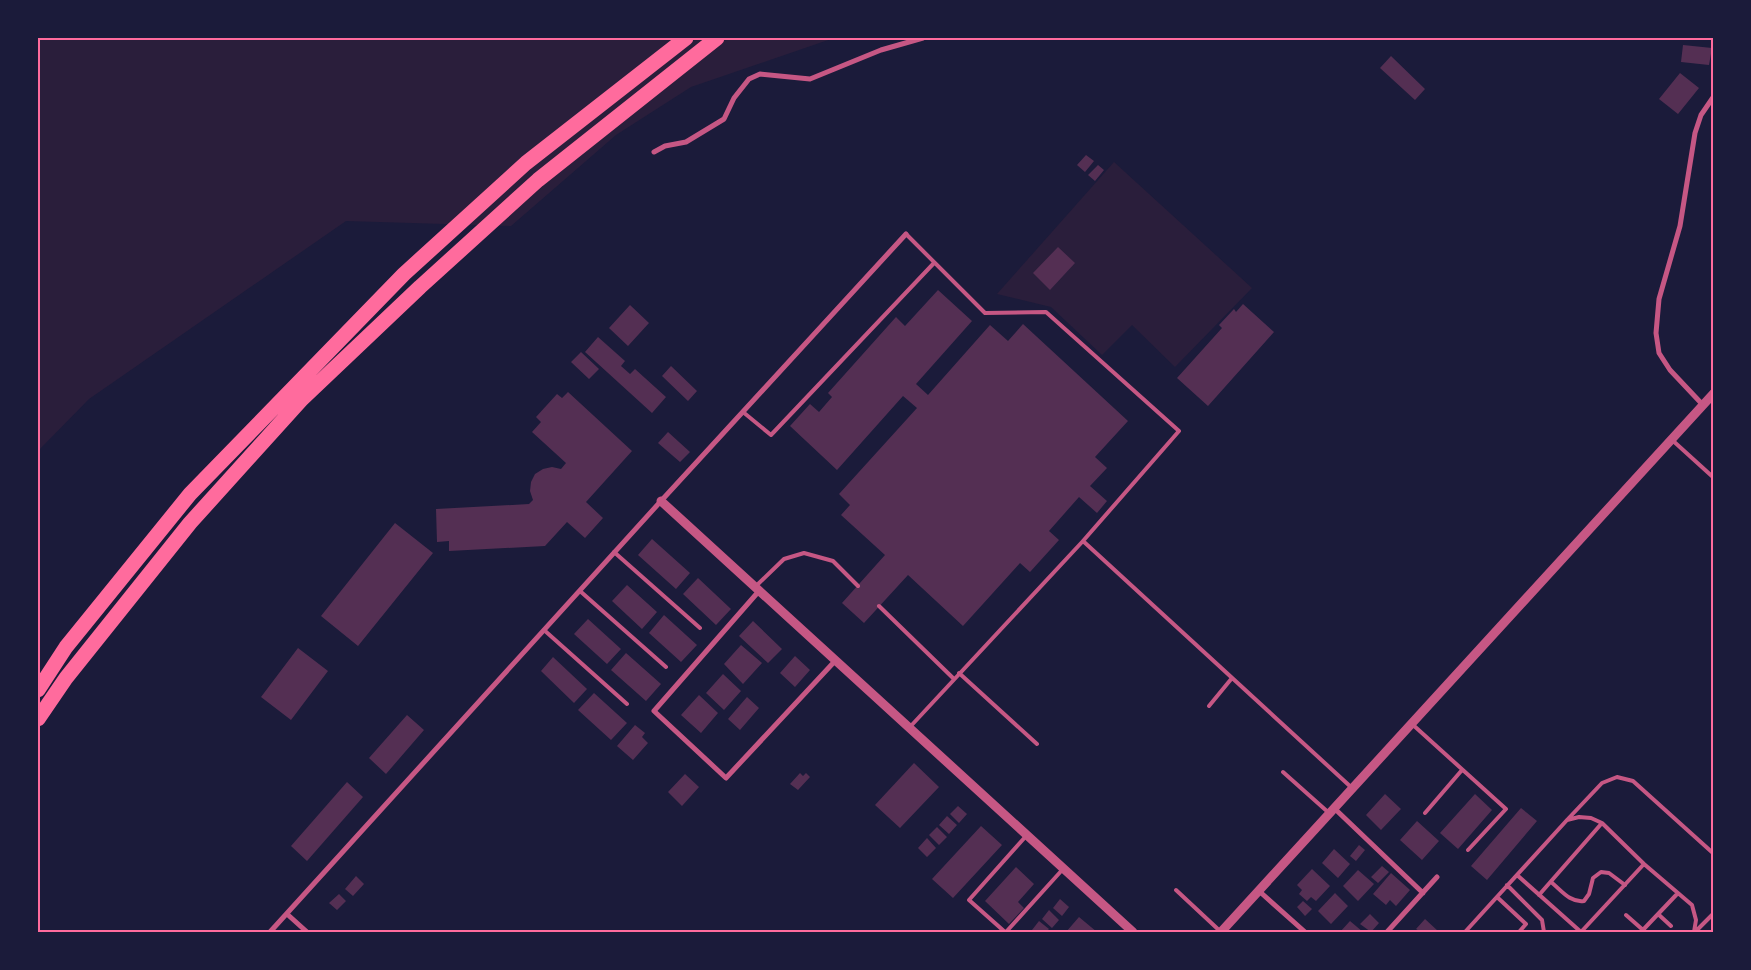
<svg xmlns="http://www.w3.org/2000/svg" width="1751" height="970" viewBox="0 0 1751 970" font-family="'IBM Plex Sans',sans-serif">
	<rect width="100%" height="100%" fill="#1b1b3a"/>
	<path fill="#2a1e3b" d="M38 38H834L691 87 616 135 511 226 346 221 89 399 38 451Z
		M1114 162 1252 288 1175 367 1132 325 1102 355 1051 307 997 294Z"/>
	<path fill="#542f53" d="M1683 45 1712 48 1709 65 1681 62Z
		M1391 56 1425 89 1415 100 1380 68Z
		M1680 73 1699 88 1678 114 1659 99Z
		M1086 155 1094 161 1085 172 1077 165Z
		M1098 165 1104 170 1095 181 1088 175Z
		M1058 247 1075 263 1050 290 1033 273Z
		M938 290 972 321 916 384 928 395 990 325 1008 341 1023 324 1128 421 1095 457 1107 468 1090 486 1107 501 1097 513 1079 497 1049 531 1059 540 1030 572 1020 563 963 626 908 575 864 623 842 603 885 555 841 515 850 505 839 494 917 408 903 396 837 470 790 426 810 404 819 412 832 397 828 393 896 317 905 326Z
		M1243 304 1274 332 1208 406 1177 378 1222 328 1219 325 1234 309 1236 312Z
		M630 305 649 323 628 346 609 328Z
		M598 337 625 361 621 366 630 374 635 369 666 397 652 413 585 352Z
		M581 352 599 369 589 379 571 362Z
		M671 366 697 391 688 401 662 376Z
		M568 392 632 451 586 502 603 518 585 538 567 522 545 546 449 551V541L437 542 436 509 529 504 533 500 530 491 531 482 535 474 543 469 552 467 561 469 566 463 532 432 541 422 536 417 557 394 562 398Z
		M668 432 690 452 680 462 658 443Z
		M395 523 433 553 358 646 321 616Z
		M652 539 690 573 676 589 638 555Z
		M698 578 731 609 716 625 683 594Z
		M627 585 657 612 642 629 612 601Z
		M664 615 697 645 681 662 649 633Z
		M588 619 621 649 607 664 574 634Z
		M753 621 782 649 768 663 739 636Z
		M741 645 762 663 743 684 724 664Z
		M298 648 328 671 291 720 261 697Z
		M626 653 661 684 646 701 611 670Z
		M795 656 810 670 795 687 780 673Z
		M553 657 587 689 574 703 541 671Z
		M723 674 741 691 724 710 706 693Z
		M594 693 627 723 611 740 578 710Z
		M699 695 718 713 701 733 681 715Z
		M747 697 759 708 740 730 728 719Z
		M407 715 424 730 386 774 369 758Z
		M635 725 645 733 642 737 648 743 633 760 617 746Z
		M914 763 939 787 900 828 875 805Z
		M800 773 803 776 806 773 810 777 798 790 790 784Z
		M685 774 699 787 682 806 668 792Z
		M347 782 363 797 307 861 291 846Z
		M1385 794 1401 809 1381 830 1366 815Z
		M1475 794 1492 810 1458 849 1440 833Z
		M958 806 967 814 959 823 950 814Z
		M1521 808 1537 821 1487 880 1471 866Z
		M947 816 957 825 949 834 939 825Z
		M1417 821 1439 841 1422 860 1400 840Z
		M981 826 1002 845 953 898 932 879Z
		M937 827 947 837 939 845 929 835Z
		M927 838 936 848 927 857 918 848Z
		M1359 845 1365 850 1356 861 1350 856Z
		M1334 849 1350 864 1338 878 1322 863Z
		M1382 866 1389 872 1378 883 1371 877Z
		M1016 867 1034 884 1018 902 1024 908 1009 924 985 901Z
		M1312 869 1330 886 1316 901 1311 897 1307 901 1299 894 1302 890 1297 885Z
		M1358 870 1374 884 1358 901 1343 886Z
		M1391 873 1410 890 1396 906 1390 900 1386 905 1373 894Z
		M356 876 364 884 353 896 345 889Z
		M1335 893 1348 906 1331 924 1318 911Z
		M339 894 346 901 337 910 329 903Z
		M1060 899 1069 907 1062 916 1053 908Z
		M1303 901 1312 909 1305 916 1297 907Z
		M1049 910 1059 920 1052 928 1042 919Z
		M1370 914 1379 923 1371 932 1360 924Z
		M1079 917 1097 932H1066Z
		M1425 919 1438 931 1437 932H1421L1416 929Z
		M1039 921 1049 929 1046 932H1035L1032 930Z
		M1350 921 1363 932H1340Z"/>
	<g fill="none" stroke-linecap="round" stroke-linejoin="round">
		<path stroke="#c65784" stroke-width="4" d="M906 234 985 313 1046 312 1179 431 1083 541
			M743 412 771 435 934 263
			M1671 439 1714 478
			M614 552 700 628
			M756 586 784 559 804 553 833 561 858 586
			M580 591 666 667
			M879 606 954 679
			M544 630 627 704
			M959 673 1037 744
			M1209 706 1232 678
			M1412 724 1506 809 1468 850
			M909 728 1083 541 1352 788
			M1283 772 1329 813
			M1425 813 1462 770
			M1567 820 1602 783 1617 777 1633 781 1714 854
			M1517 875 1581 932
			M1551 882C1561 890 1570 903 1584 901L1589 894 1593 878 1601 872 1609 873 1625 885
			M1507 885 1542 920 1544 932
			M1176 890 1221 932
			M1539 895 1602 823
			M1497 897 1526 924 1519 932
			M1658 914 1671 926
			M1626 915 1643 930
			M1005 932 969 900 1027 835
			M1006 932 1063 869
			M1465 932 1567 820 1579 817 1591 818 1602 823 1644 864 1692 905 1696 920 1694 932
			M1581 932 1644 864
			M1641 932 1678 893
			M1695 932 1714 913"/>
		<path stroke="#c65784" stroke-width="5" d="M654 152 665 146 686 142 724 119 734 98 749 79 760 74 810 79 881 50 923 38
			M1702 404 1670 370 1659 353 1656 333 1659 299 1680 226 1695 133 1701 115 1714 96
			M759 591 654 711 726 778 835 661
			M1334 808 1423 893
			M1259 891 1305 932
			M287 914 307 932
			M270 932 661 501 906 234
			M1387 932 1437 877"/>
		<path stroke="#c65784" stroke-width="9" d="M661 501 1133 932
			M1221 932 1714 393"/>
		<path stroke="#ff6b9d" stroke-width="15" d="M38 690 66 647 190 494 404 274 526 163 686 38
			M38 719 66 678 190 523 302 399 420 287 538 180 717 38"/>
	</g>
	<rect width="1751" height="970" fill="none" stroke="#1b1b3a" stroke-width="78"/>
	<rect x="39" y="39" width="1673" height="892" fill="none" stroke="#ff6b9d" stroke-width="2"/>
</svg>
